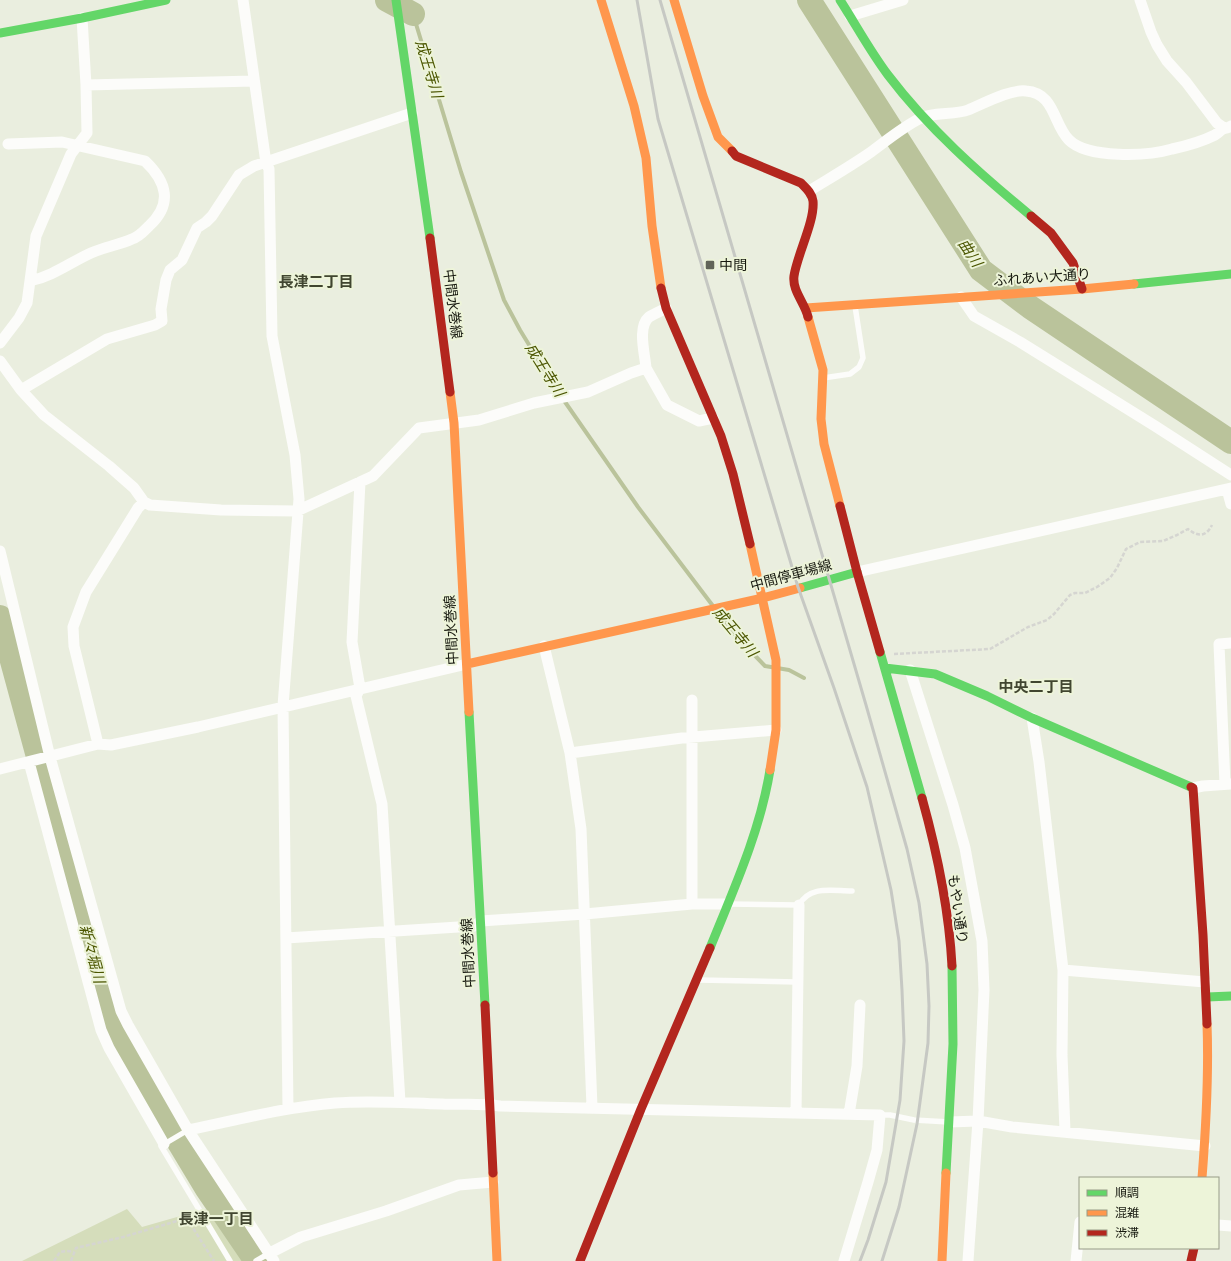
<svg xmlns="http://www.w3.org/2000/svg" width="1231" height="1261" viewBox="0 0 1231 1261" font-family="'DM Sans','Noto Sans JP',sans-serif">
	<rect width="100%" height="100%" fill="#eaeedf"/>
	<path fill="#d5ddbb" d="M127 1209 142 1227 205 1209 247 1261H22Z"/>
	<g fill="none" stroke-linecap="round" stroke-linejoin="round">
		<path stroke="#bac39b" stroke-width="4" d="M413 14 461 172 504 300 520 330 556 389 638 507 713 606
			M717 612 738 638 765 666 789 670 804 678"/>
		<path stroke="#bac39b" stroke-width="24" d="M387 0 413 14
			M809 0 981 270 1030 307 1231 442
			M0 617 111 1025 157 1106 207 1189 256 1261"/>
		<path stroke="#d5d5d1" stroke-width="2.5" stroke-dasharray="4 2" stroke-linecap="butt" d="M894 654 990 649 1028 627 1047 620 1054 614 1070 595 1075 593H1085L1097 587 1110 578 1117 568 1126 549 1140 542 1163 541 1177 535 1188 529C1198 537 1206 537 1212 525
			M54 1261 60 1252 67 1251 74 1252
			M71 1261 76 1248 123 1237 177 1221H184L191 1225 214 1261"/>
		<path stroke="#fcfcfa" stroke-width="5.5" d="M823 378 850 374 859 367 863 358 855 306
			M728 904 799 905C810 885 832 891 852 891
			M698 980 797 982
			M880 1115H890L914 1120 949 1122
			M188 1130 161 1146 230 1261
			M256 1261 268 1254"/>
		<path stroke="#fcfcfa" stroke-width="11" d="M243 0 266 163 269 169 272 336 295 455 299 499 283 706 288 1109
			M1140 0 1151 32 1157 45 1167 61 1186 82 1217 123 1224 128
			M850 16 903 0
			M86 85 254 81
			M8 144 62 142 145 161C167 182 173 204 149 226 144 231 139 237 132 239 119 245 104 247 91 253 71 262 53 276 30 281
			M809 191C830 178 851 166 871 152 886 141 904 126 921 118 932 112 956 115 968 110 983 104 1010 89 1026 91 1055 93 1053 124 1069 140 1088 159 1148 156 1172 149 1186 146 1203 141 1215 135 1218 133 1220 131 1223 129 1225 128 1228 128 1231 126
			M961 297 974 316 1020 342 1155 426 1231 475
			M0 343 19 318 27 303 36 236 71 154 87 133 86 85 82 18
			M0 361 21 390 44 415 109 466 134 488 144 502 150 505 221 510 297 511 373 476 419 428 479 420 534 403 588 392 631 373 646 368C645 354 637 327 649 317 654 314 661 311 666 308
			M646 368 667 405 699 421 713 418
			M21 390 107 339 155 325 162 321 161 309 166 280 170 270 182 260 197 228 206 222 212 216 239 175 254 166 412 113
			M360 482 352 642 360 688 356 696 382 804 400 1102
			M1227 489 1231 504
			M0 551 50 757 121 1011 128 1025 188 1130 274 1261
			M857 572 1231 488
			M544 646 570 753 581 829 592 1107
			M910 670 953 805 965 848 982 941 984 990 978 1121 968 1261
			M1032 718 1039 762 1063 970 1062 1055 1065 1131
			M98 744 74 646 73 627 86 592 138 508 144 502
			M570 753 682 738 776 730
			M29 762 101 1030 109 1048 164 1144
			M0 769 98 744 111 745 198 727 467 664
			M1225 784 1219 644 1231 643
			M1193 788 1203 786 1231 784
			M692 904V700
			M286 938 474 926 481 921 585 914 692 904H728
			M1063 970 1205 982
			M796 1113 799 905
			M849 1114 857 1066 860 1005
			M949 1122 978 1121 1012 1127 1205 1146
			M188 1130C237 1120 286 1107 335 1103 371 1100 406 1103 442 1104 461 1105 481 1103 500 1106L880 1115 877 1150 868 1182 844 1261
			M1218 1225 1231 1226
			M268 1254 301 1237 386 1211 459 1185 493 1182
			M1076 1261 1080 1222"/>
		<path stroke="#63d668" stroke-width="9" d="M396 0 430 238
			M840 0C856 25 870 51 888 75 929 129 979 173 1031 216
			M0 33 82 18 166 0
			M1134 284 1231 274
			M800 588 857 572
			M880 652 922 798
			M885 668 935 674 987 696 1032 718 1191 787
			M469 712 485 1005
			M710 948C733 891 760 832 770 770
			M1207 997 1231 996
			M946 1173 953 1044 952 966"/>
		<path stroke="#ff974d" stroke-width="9" d="M601 0 634 106 646 158 652 226 661 288
			M674 0 703 96 718 137 732 151
			M806 308 1082 289 1134 284
			M808 317 823 370 821 419 824 444 840 506
			M450 392 454 423 469 712
			M750 544 776 660V730L770 770
			M467 664 763 598 800 588
			M493 1173 497 1261
			M1202 1178C1206 1127 1209 1076 1207 1024
			M942 1261 946 1173"/>
		<path stroke="#b3261e" stroke-width="9" d="M732 151 736 156 801 183C806 188 812 193 813 201 815 221 797 255 794 276 792 291 805 303 808 317
			M1031 216 1051 233 1073 263 1082 289
			M430 238 450 392
			M661 288 666 308 721 436 733 474 750 544
			M840 506 857 572 880 652
			M1191 787 1193 788 1203 935 1207 1024
			M922 798C937 852 949 909 952 966
			M485 1005 493 1173
			M580 1261 641 1109 710 948
			M1191 1261 1194 1248"/>
		<path stroke="#c6c8c3" stroke-width="3" d="M637 0 658 119 798 587 834 688 867 787 891 890 899 941 902 990 904 1041 900 1100 886 1182 868 1240 860 1261
			M660 0 866 705 907 849 919 903 927 964 929 1006 928 1043 917 1124 899 1207 882 1261"/>
	</g>
	<rect fill="#616458" stroke="#edf4d9" stroke-width="1.5" x="705" y="260" width="10" height="10" rx="2"/>
	<g text-anchor="middle" stroke-width="4" stroke-linejoin="round" paint-order="stroke">
		<g font-size="14" fill="#17190f" stroke="#edf4d9" text-anchor="start">
			<text x="719" y="270">中間</text>
		</g>
		<g font-size="14" fill="#17190f" stroke="#edf4d9">
			<text transform="translate(1042 277) rotate(-4)" y="5">ふれあい大通り</text>
			<text transform="translate(453 304) rotate(83)" y="5">中間水巻線</text>
			<text transform="translate(791 575) rotate(-15)" y="5">中間停車場線</text>
			<text transform="translate(451 630) rotate(-93)" y="5">中間水巻線</text>
			<text transform="translate(958 909) rotate(82)" y="5">もやい通り</text>
			<text transform="translate(468 953) rotate(-93)" y="5">中間水巻線</text>
		</g>
		<g font-size="15" font-style="italic" fill="#4b5600" stroke="#edf4d9">
			<text transform="translate(429 69) rotate(73)" y="5">成王寺川</text>
			<text transform="translate(970 253) rotate(56)" y="5">曲川</text>
			<text transform="translate(545 370) rotate(58)" y="5">成王寺川</text>
			<text transform="translate(735 632) rotate(50)" y="5">成王寺川</text>
			<text transform="translate(92 954) rotate(75)" y="5">新々堀川</text>
		</g>
		<g font-size="15" font-weight="bold" fill="#414630" stroke="#edf4d9">
			<text x="316" y="287">長津二丁目</text>
			<text x="1036" y="692">中央二丁目</text>
			<text x="216" y="1224">長津一丁目</text>
		</g>
	</g>
	<rect x="1079" y="1177" width="140" height="72" fill="#edf4d9" stroke="#979c88"/>
	<rect x="1087" y="1190" width="20" height="6" fill="#63d668" stroke="#979c88"/>
	<text x="1115" y="1197" font-size="12" fill="#17190f">順調</text>
	<rect x="1087" y="1210" width="20" height="6" fill="#ff974d" stroke="#979c88"/>
	<text x="1115" y="1217" font-size="12" fill="#17190f">混雑</text>
	<rect x="1087" y="1230" width="20" height="6" fill="#b3261e" stroke="#979c88"/>
	<text x="1115" y="1237" font-size="12" fill="#17190f">渋滞</text>
</svg>
